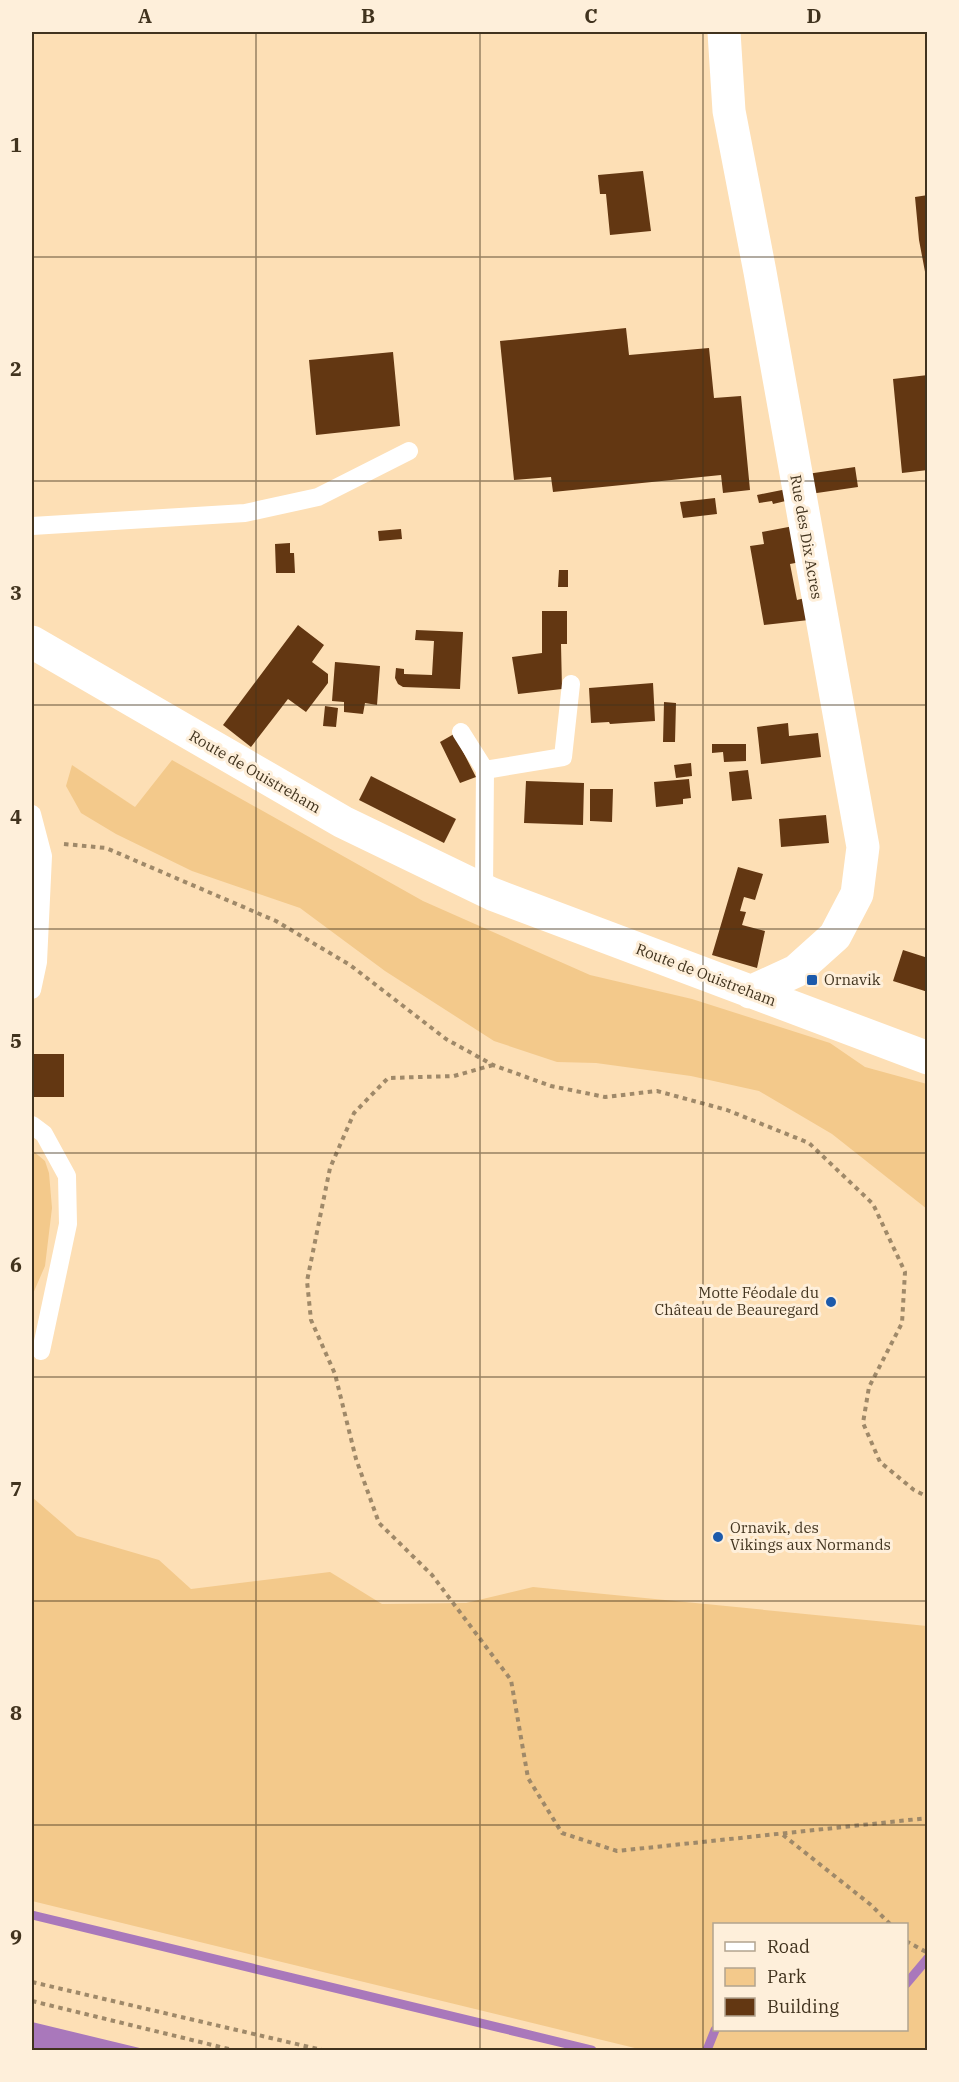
<svg xmlns="http://www.w3.org/2000/svg" width="959" height="2082" viewBox="0 0 959 2082" font-family="'IBM Plex Serif',serif">
	<rect width="100%" height="100%" fill="#fddfb5"/>
	<path fill="#f3c98b" fill-rule="evenodd" d="M172 760 423 901 590 975 692 999 830 1043 865 1067 927 1084V1209L832 1134 759 1091 691 1076 596 1063 557 1062 494 1041 385 971 300 908 192 871 116 834 81 813 66 786 72 765 135 807Z
		M32 1150 45 1161 49 1173 52 1208 45 1266 32 1296Z
		M32 1497 77 1536 159 1560 191 1589 330 1572 382 1604 466 1603 533 1587 927 1626V2050H643L32 1901ZM714 1924H906V2030H714Z"/>
	<path fill="#a978bb" d="M32 2022 148 2050H32Z"/>
	<g fill="none" stroke-linecap="round" stroke-linejoin="round">
		<path stroke="#a978bb" stroke-width="9" d="M32 1915 592 2050
			M906 1984 928 1958
			M707 2050 715 2030"/>
	</g>
	<path fill="#633712" d="M643 171 651 231 610 235 606 194H600L598 175Z
		M928 195V277H926L919 240 915 197Z
		M626 328 629 355 709 348 714 398 741 396 750 490 723 493 721 475 553 492 551 477 514 480 500 341Z
		M393 352 400 426 316 435 309 360Z
		M928 375V402H925L928 419V470L902 473 893 379Z
		M855 467 858 487 810 494 807 474Z
		M792 488 794 499 773 504 772 501 759 503 757 495Z
		M715 498 717 514 683 518 680 502Z
		M799 525 806 561 790 564 797 600 805 598 809 620 764 625 750 546 764 544 762 532Z
		M401 529 402 539 379 541 378 531Z
		M290 543V553H294L295 573H276L275 544Z
		M559 570H568V587H558Z
		M542 611H567V644H561L562 689 518 694 512 657 542 653Z
		M298 625 324 645 312 662 328 674V683L306 712 288 699 251 747 223 725Z
		M416 630 463 632 460 689 403 687 398 684 395 678 396 668 404 669V674L432 675 434 641 415 640Z
		M335 662 380 666 377 705 365 703 363 714 344 712V702L332 701Z
		M653 683 655 721 610 724 609 722 591 723 589 688Z
		M664 702 676 703 675 742H663Z
		M325 706 338 708 336 727 323 726Z
		M788 723 789 736 818 733 821 757 761 764 757 727Z
		M454 734 476 777 460 783 440 742Z
		M712 744H746V761L724 762 723 752 712 753Z
		M691 763 692 776 676 778 674 765Z
		M748 770 752 799 732 801 729 772Z
		M371 776 456 819 444 843 359 800Z
		M689 779 691 798 683 799V804L656 807 654 782Z
		M526 781 584 783 583 825 524 823Z
		M590 789H613L612 822 590 821Z
		M826 815 829 843 781 847 779 819Z
		M738 867 763 874 755 900 744 897 740 911 746 912 742 925 765 931 757 968 712 955Z
		M903 950 928 958V992L893 981Z
		M32 1054H64V1097H32Z"/>
	<g fill="none" stroke-linecap="round" stroke-linejoin="round">
		<path stroke="#9f8969" stroke-width="4" stroke-dasharray="4.5 4.5" stroke-linecap="butt" d="M64 844 106 848 276 921 350 965 446 1039 493 1065 551 1086 605 1097 657 1091 727 1110 809 1143 873 1204 905 1272 902 1323 869 1387 863 1423 880 1462 914 1490 928 1497
			M493 1065 454 1076 388 1078 354 1113 330 1168 307 1281 311 1320 335 1374 356 1459 379 1523 432 1575 511 1680 528 1778 562 1833 617 1851 928 1818
			M783 1835 871 1905 890 1924
			M906 1941 928 1953
			M32 1982 322 2050
			M32 2001 233 2050"/>
		<path stroke="#fff" stroke-width="18" d="M32 526 245 513 318 497 409 451
			M461 732 485 770
			M32 814 43 856 38 962 32 990
			M484 890 485 770 563 757 571 684
			M32 1125 44 1134 67 1176 68 1224 41 1351"/>
		<path stroke="#fff" stroke-width="33" d="M724 32 729 111 760 272 863 847 857 894 835 936 796 971 750 992
			M32 642 343 822 492 894 928 1058"/>
	</g>
	<path fill="none" stroke="#41331e" stroke-width="1.5" stroke-opacity="0.55" d="M256 32V2050M480 32V2050M703 32V2050M32 257H928M32 481H928M32 705H928M32 929H928M32 1153H928M32 1377H928M32 1601H928M32 1825H928"/>
	<g fill="#1c5aab" stroke="#feefda" stroke-width="2">
		<rect x="806" y="974" width="12" height="12" rx="3"/>
		<circle cx="831" cy="1302" r="6"/>
		<circle cx="718" cy="1537" r="6"/>
	</g>
	<g text-anchor="middle" stroke-width="6" stroke-linejoin="round" paint-order="stroke">
		<g font-size="15" fill="#41331e" stroke="#feefda">
			<text transform="translate(806 537) rotate(80)" y="5">Rue des Dix Acres</text>
			<text transform="translate(255 772) rotate(30)" y="5">Route de Ouistreham</text>
			<text transform="translate(706 975) rotate(21)" y="5">Route de Ouistreham</text>
		</g>
		<g font-size="15" fill="#41331e" stroke="#feefda" text-anchor="start">
			<text x="824" y="985">Ornavik</text>
			<text x="819" y="1298" text-anchor="end">Motte Féodale du<tspan x="819" dy="17">Château de Beauregard</tspan></text>
			<text x="730" y="1533">Ornavik, des<tspan x="730" dy="17">Vikings aux Normands</tspan></text>
		</g>
	</g>
	<rect width="959" height="2082" fill="none" stroke="#feefda" stroke-width="66"/>
	<rect x="713" y="1923" width="195" height="108" fill="#feefda" stroke="#b2a48f" stroke-width="1.5"/>
	<rect x="725" y="1942" width="30" height="9" fill="#ffffff" stroke="#b2a48f" stroke-width="1.5"/>
	<text x="767" y="1953" font-size="18" fill="#41331e">Road</text>
	<rect x="725" y="1968" width="30" height="18" fill="#f3c98b" stroke="#b2a48f" stroke-width="1.5"/>
	<text x="767" y="1983" font-size="18" fill="#41331e">Park</text>
	<rect x="725" y="1998" width="30" height="18" fill="#633712" stroke="#b2a48f" stroke-width="1.5"/>
	<text x="767" y="2013" font-size="18" fill="#41331e">Building</text>
	<rect x="33" y="33" width="893" height="2016" fill="none" stroke="#41331e" stroke-width="2"/>
	<g font-size="20" text-anchor="middle" font-weight="bold" fill="#41331e">
		<text x="145" y="23">A</text>
		<text x="368" y="23">B</text>
		<text x="591" y="23">C</text>
		<text x="814" y="23">D</text>
		<text x="16" y="152">1</text>
		<text x="16" y="376">2</text>
		<text x="16" y="600">3</text>
		<text x="16" y="824">4</text>
		<text x="16" y="1048">5</text>
		<text x="16" y="1272">6</text>
		<text x="16" y="1496">7</text>
		<text x="16" y="1720">8</text>
		<text x="16" y="1944">9</text>
	</g>
</svg>
